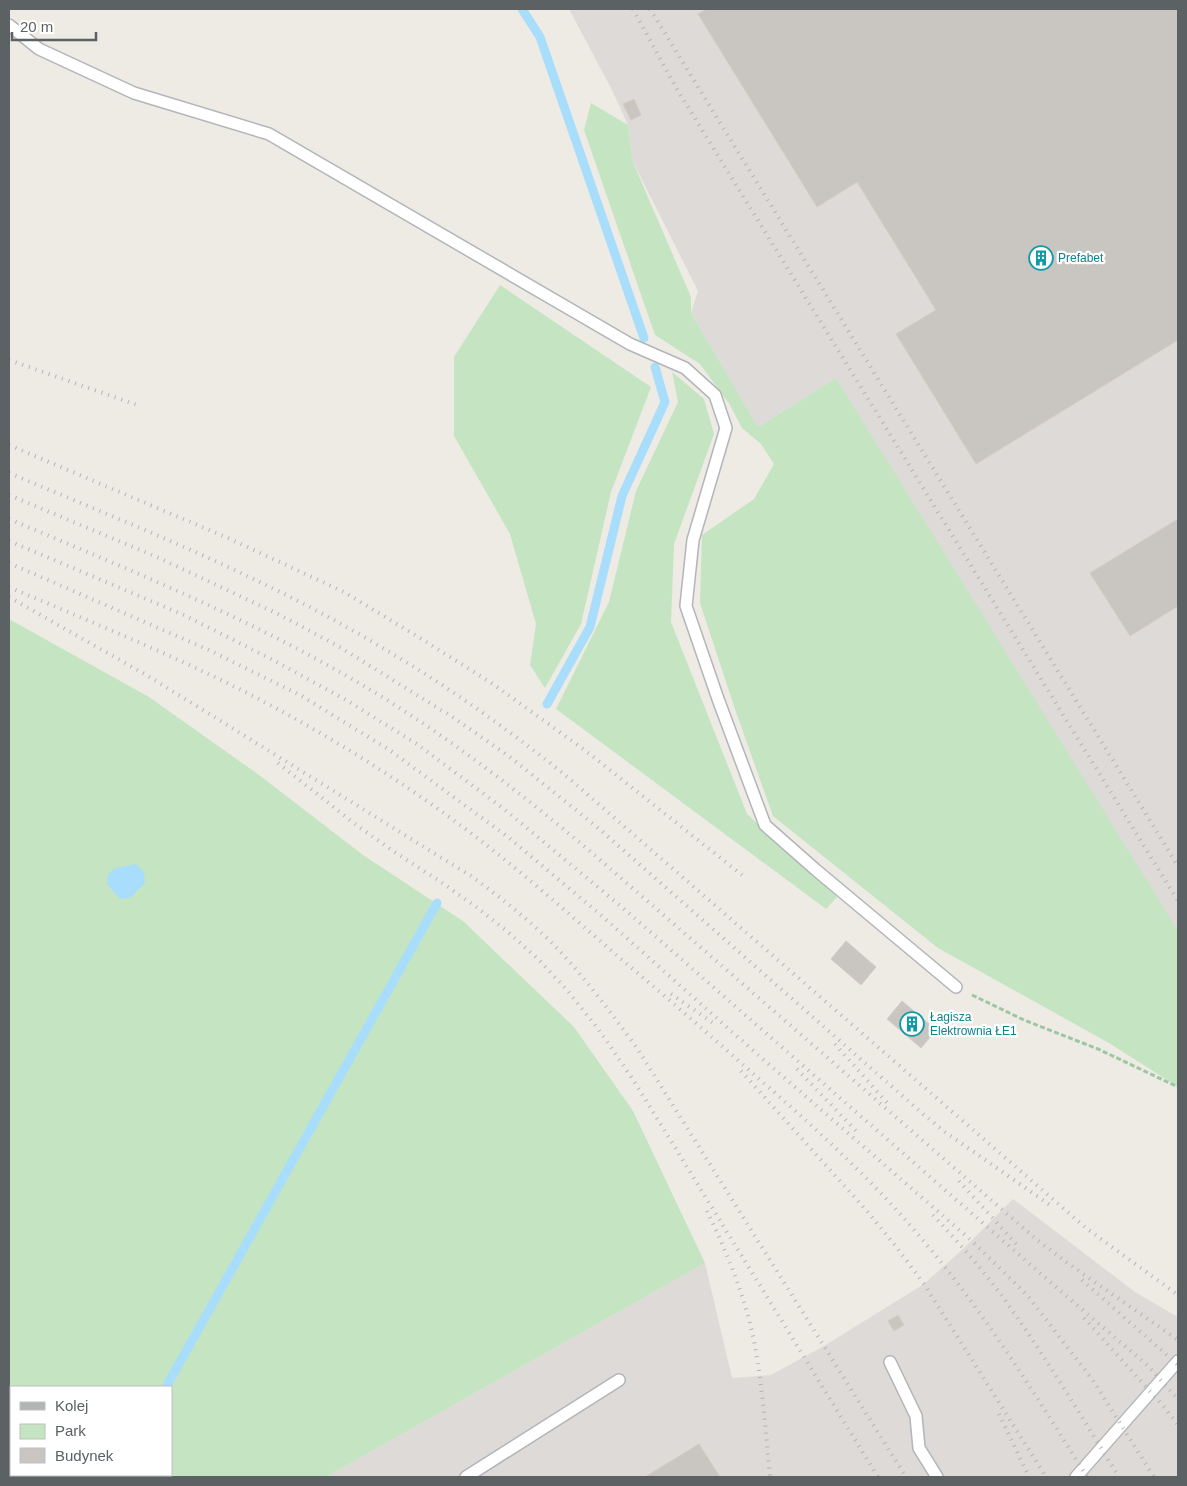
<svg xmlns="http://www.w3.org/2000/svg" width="1187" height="1486" viewBox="0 0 1187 1486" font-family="Arial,sans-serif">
	<rect width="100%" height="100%" fill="#eeebe5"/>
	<path fill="#dddad7" d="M569 9H1178V935L836 378 758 427 691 313 698 291 632 160 628 125 611 88Z
		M1013 1199 1135 1292 1178 1317V1477H326L705 1263 732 1378 771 1375 824 1346 924 1284 964 1248Z"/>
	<path fill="#c5e4c2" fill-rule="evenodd" d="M591 103 628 125 632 160 691 297V313L758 427 836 378 1178 931V1087L1109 1043 938 948 773 816 736 712 700 603 702 535 754 499 774 464 761 444 742 428 730 405 700 364 655 335 584 130Z
		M500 285 651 387 611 492 581 624 545 688 530 665 536 624 510 534 454 436V357Z
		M672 372 704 399 714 434 674 544 671 622 747 814 837 897 826 909 556 709 609 602 636 491 678 402Z
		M9 619 149 697 259 775 363 855 463 921 574 1027 633 1111 705 1263 326 1477H9ZM11 1387H171V1475H11Z"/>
	<path fill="#a8defb" d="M136 864 144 873 145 883 130 898 120 899 107 884 108 874 116 868Z"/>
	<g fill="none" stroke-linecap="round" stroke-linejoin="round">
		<path stroke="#a8defb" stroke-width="9" d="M522 9 540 37 644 338
			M547 704 590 627 622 496 665 402 655 367
			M166 1387 437 903
			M116 1477 118 1475"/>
	</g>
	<path fill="#c9c6c1" stroke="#d3ccc3" d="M707 9H1178V340L976 464 896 334 936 310 857 182 817 207 698 14Z
		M634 99 641 115 631 120 623 104Z
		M1178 519V606L1130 636 1090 573Z
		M846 941 876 967 861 985 831 959Z
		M902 1001 936 1030 921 1048 887 1019Z
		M898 1315 904 1325 894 1331 888 1321Z
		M699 1444 720 1477H645Z"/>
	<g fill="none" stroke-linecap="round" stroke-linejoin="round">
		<g stroke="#b2b5b9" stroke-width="14">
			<path id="lane" d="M9 25 39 49 134 93 269 134 630 344 685 368 715 395 726 428 693 540 686 606 718 699 765 825 816 870 956 987
				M890 1362 916 1416 919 1448 937 1477
				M466 1477 619 1380
				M1076 1477 1178 1361"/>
		</g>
		<path stroke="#9cc6a4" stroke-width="3" stroke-dasharray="5 2.5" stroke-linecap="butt" d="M972 995 1024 1020 1098 1049 1178 1087"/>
		<use href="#lane" stroke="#fff" stroke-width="11"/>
		<path stroke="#b3b4b4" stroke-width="4" stroke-dasharray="1 6" stroke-linecap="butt" d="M633 9 675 86 1178 901
			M650 9 1178 866
			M9 360 137 405
			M9 445 228 538 344 592 420 638 493 684 586 751 742 875
			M9 473C135 526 263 576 381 647 446 685 506 728 564 774L1086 1228 1178 1295
			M9 495 157 557 278 614 338 646 454 718 510 757 597 827 923 1114 945 1132 1050 1205
			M9 519C125 568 242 615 352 679 437 728 516 789 591 852L1036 1239 1066 1262 1178 1340
			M9 541 184 615 273 660 346 700 417 744 504 809 623 908 1057 1288 1147 1365 1178 1399
			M9 563 209 650 300 695 388 749 508 837 603 917 757 1054 972 1241 1027 1295 1092 1379 1154 1477
			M9 587C112 631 216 672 313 729 373 763 431 802 485 844 534 882 580 924 627 964 671 1001 714 1039 757 1077 812 1125 867 1175 915 1231 981 1307 1034 1392 1087 1477
			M9 597 148 676 471 876C500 897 528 919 553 944 584 976 610 1012 637 1048L906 1477
			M278 763 355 824 393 851 441 882 479 909 509 933 537 958 567 990 599 1030 634 1081 878 1477
			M671 994 716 1025
			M835 1044 890 1106
			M797 1069 859 1134
			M741 1071 867 1211 897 1248 924 1284 1046 1477
			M959 1181 1018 1246
			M707 1211C728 1255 748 1303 756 1352 763 1393 766 1435 770 1477
			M933 1215C959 1243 985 1272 1007 1303 1047 1359 1083 1419 1119 1477
			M1082 1280 1178 1365
			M1084 1318 1165 1408 1178 1425
			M999 1414 1029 1477"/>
	</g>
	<defs>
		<g id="building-ring" transform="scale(1.25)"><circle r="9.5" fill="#fff" stroke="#0f9aa8" stroke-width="1.5"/><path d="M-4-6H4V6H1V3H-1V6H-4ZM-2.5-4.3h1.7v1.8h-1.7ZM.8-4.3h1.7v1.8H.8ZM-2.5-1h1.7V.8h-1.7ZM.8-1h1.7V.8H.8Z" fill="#0f9aa8"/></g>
	</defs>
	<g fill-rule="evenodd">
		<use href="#building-ring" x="1041" y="258"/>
		<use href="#building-ring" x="912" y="1024"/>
	</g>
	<g text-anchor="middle" stroke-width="4.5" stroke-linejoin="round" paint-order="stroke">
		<g font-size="12" fill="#0d838f" stroke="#fff" text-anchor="start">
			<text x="1058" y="262">Prefabet</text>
			<text x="930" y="1021">Łagisza<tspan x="930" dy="14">Elektrownia ŁE1</tspan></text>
		</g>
	</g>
	<rect width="1187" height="1486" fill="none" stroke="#5c6164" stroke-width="20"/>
	<rect x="10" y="1386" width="162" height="90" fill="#ffffff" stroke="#bec0c1"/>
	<rect x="20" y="1402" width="25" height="8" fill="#b3b4b4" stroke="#bec0c1"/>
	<text x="55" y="1411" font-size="15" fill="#5c6164">Kolej</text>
	<rect x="20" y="1424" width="25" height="15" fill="#c5e4c2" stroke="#bec0c1"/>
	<text x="55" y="1436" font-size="15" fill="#5c6164">Park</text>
	<rect x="20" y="1448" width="25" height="15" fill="#c9c6c1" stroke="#bec0c1"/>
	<text x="55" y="1461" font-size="15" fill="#5c6164">Budynek</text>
	<path d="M12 32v8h84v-8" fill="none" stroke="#5c6164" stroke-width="2.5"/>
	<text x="20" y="32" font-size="15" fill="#5c6164" stroke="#ffffff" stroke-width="4" paint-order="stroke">20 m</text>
</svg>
